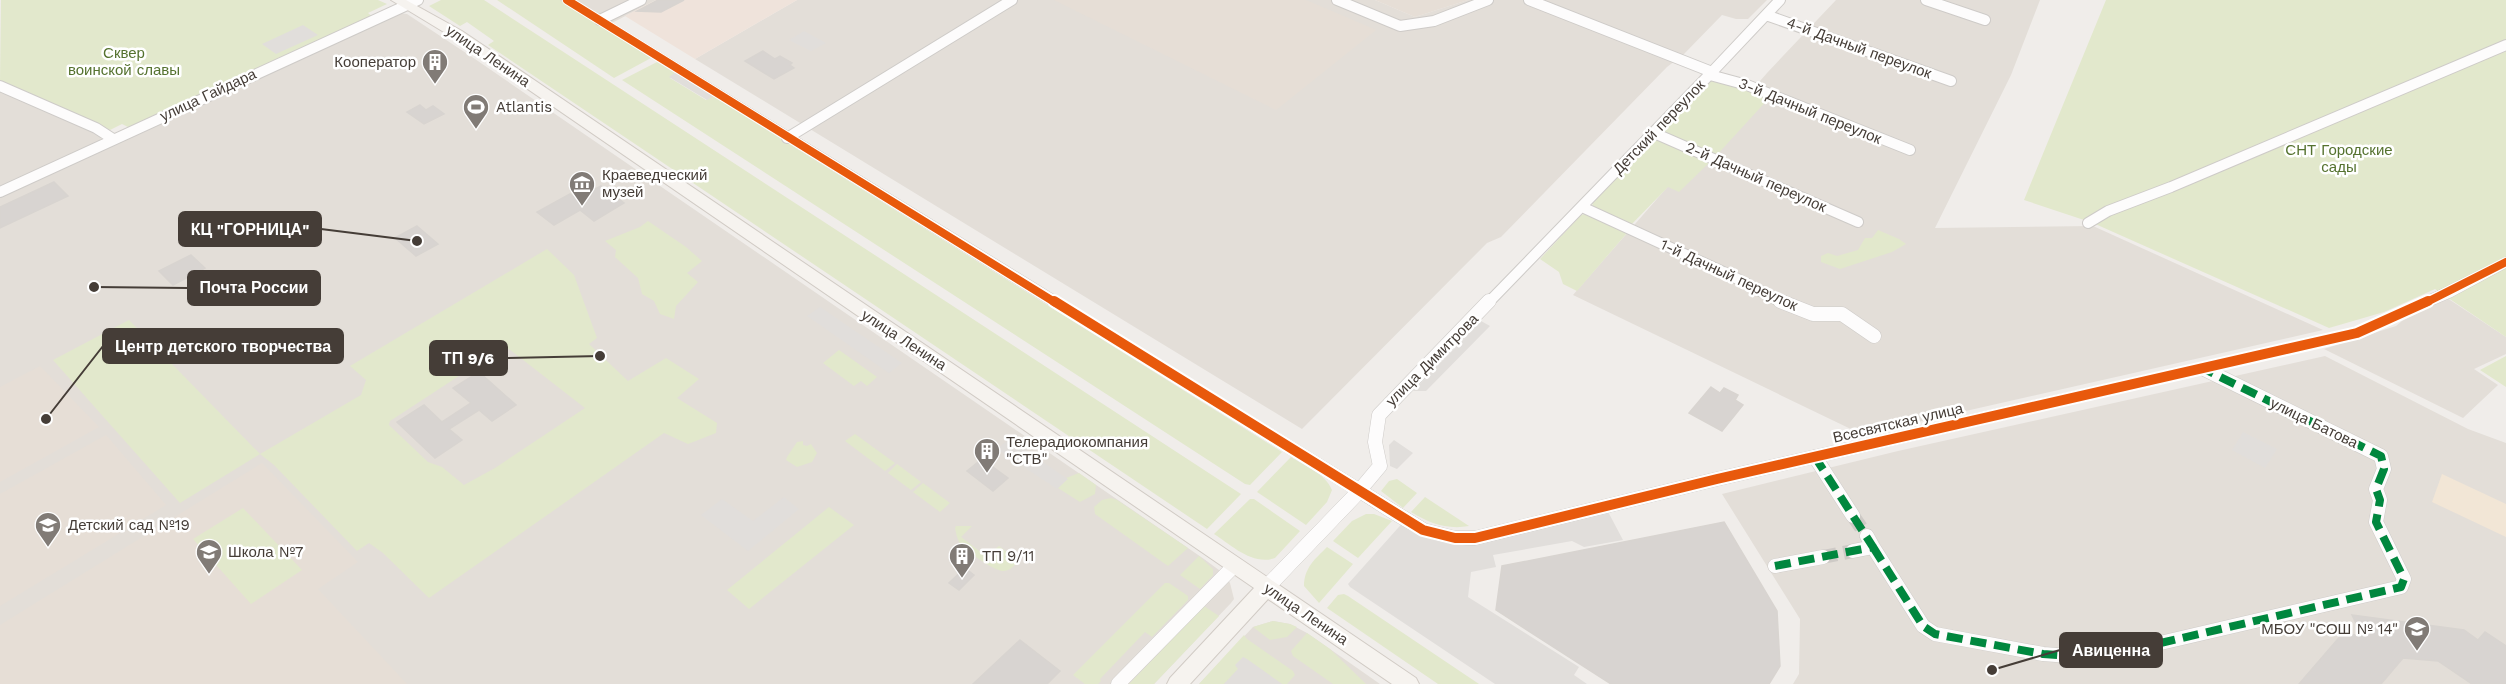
<svg xmlns="http://www.w3.org/2000/svg" width="2506" height="684" viewBox="0 0 2506 684" font-family="'Work Sans',sans-serif">
	<rect width="100%" height="100%" fill="#f0edea"/>
	<path fill="#e3ded8" d="M575 0H656L612 23Z
		M797 0H1375L1415 17 1468 0H1767L1748 19H1736L1722 15 1684 54 1667 67 1501 237 1487 243 1302 429 695 59Z
		M1836 0H2040L2011 75 1935 228 2093 226 2323 330 1882 430 1857 432 1573 295 1767 73Z
		M399 13 407 14 475 59 1204 559 1223 573 1230 583 1234 599 1231 603 1154 684H0V197Z
		M0 90 96 133 101 138 99 143 0 189Z
		M2447 298 2506 337V354L2474 369 2498 385 2463 418 2324 349 2396 326 2402 321Z
		M2325 356 2468 429 2506 443V684H1793L1799 674 1800 619 1722 494 1898 451Z
		M1273 621 1290 624 1307 633 1380 684H1199L1253 627Z"/>
	<path fill="#efe3db" d="M656 0H797L695 59 625 16Z"/>
	<path fill="#e6ded6" d="M1054 0H1306L1376 30 1276 110Z
		M1375 0H1468L1415 17Z
		M40 366 99 427 0 482V387Z
		M106 435 166 505 0 606V494Z
		M262 463 358 562 318 589 407 684H0V625Z"/>
	<path fill="#e2e8cc" fill-rule="evenodd" d="M1 0H378L387 4 368 13 374 18 130 128 122 124 110 130 0 81Z
		M441 0H484L1241 494 1207 529 488 45 494 41 467 22 460 26 429 6Z
		M497 0H560L651 58 614 78Z
		M2106 0H2506V337L2435 289 2384 312 2329 328 2093 223 2024 200Z
		M657 62 675 73 670 78 706 100 713 96 1282 452 1250 485 1245 484 622 80Z
		M1711 80 1770 97 1715 157 1660 134Z
		M1661 138 1712 160 1679 192 1668 187 1629 227 1594 209 1592 203 1655 140Z
		M1589 213 1627 233 1577 291 1563 284 1559 272 1540 259 1581 215Z
		M648 221 686 247 702 261 687 273 698 282 676 306 674 319 660 314 654 301 642 294 638 278 615 257 616 250 605 241 640 227Z
		M1878 230 1899 239 1906 244 1892 252 1840 269 1821 262V256L1828 253 1837 256 1858 250 1865 238H1872Z
		M547 249 574 275 597 338 589 344 628 381 666 358 699 379 677 398 717 423 716 433 688 444 664 433 429 598 383 553 369 543 357 551 274 465 260 454 180 503 53 360 129 320 260 454 361 395 366 380 350 366ZM509 349 585 408 495 468 464 485 442 467 428 462 389 425 390 421 462 374Z
		M839 350 877 377 867 386 861 381 854 386 823 363Z
		M2506 356V387L2480 370Z
		M855 434 895 463 885 471 845 441Z
		M803 441V445L807 446 811 444 817 453 812 462 797 467 786 460 787 457 797 442Z
		M1291 457C1305 466 1325 473 1332 490L1327 502 1306 525 1257 492Z
		M897 464 921 482 911 490 888 473Z
		M1079 473 1096 485 1095 494 1080 502 1058 488 1066 478Z
		M1397 479 1417 493 1403 508 1381 491 1389 481Z
		M923 483 950 503 940 512 913 492Z
		M1425 497 1469 526C1447 530 1429 523 1411 512Z
		M1111 498 1117 500 1188 548 1168 566 1095 514 1094 507 1102 500Z
		M1250 499H1254L1300 531 1275 558C1253 566 1231 545 1214 534Z
		M829 507 854 525 749 609 727 590Z
		M243 508 302 570 251 604 193 539Z
		M1366 514H1374L1392 521 1358 558 1333 541 1352 521Z
		M956 526H972L961 537 986 556 999 546 1019 561C1015 565 1010 571 1003 571 994 571 964 550 959 542 957 538 956 533 955 528Z
		M1327 547 1353 564 1319 603 1304 586C1304 568 1315 559 1327 547Z
		M1199 556 1213 569V575L1200 589 1180 575Z
		M1165 583H1169L1188 596V600L1152 637 1145 632 1100 679 1101 681 1098 684H1085L1073 675Z
		M1344 594 1348 596 1479 684H1438L1327 608 1338 595Z
		M1204 606 1219 616 1154 684H1129Z
		M1273 621 1290 624 1297 627 1287 637 1270 640 1253 627Z
		M1307 633 1330 649 1366 684H1333L1293 656 1291 651Z
		M1244 635 1247 639 1293 671 1295 675 1287 684H1282L1243 657 1238 669 1224 684H1199Z"/>
	<path fill="#f2e6d6" d="M2442 474 2506 504V537L2432 502Z"/>
	<path fill="#e1dedb" d="M303 25 318 35 276 54 262 44Z
		M804 31 826 43 811 51 789 40Z
		M679 70 717 94 707 100 669 77Z
		M820 307 902 363 889 373 807 316Z
		M1481 321 1490 326 1426 391H1413Z
		M2243 432 2277 449 2265 468 2232 450Z
		M1009 439 1066 478 1068 479 1057 489 997 449Z
		M1394 440 1413 453 1397 469 1390 466 1389 445Z
		M784 497 799 509 748 551 701 515 722 499 753 521Z
		M1605 506 1623 540 1584 547 1572 541 1493 555 1496 567 1471 572 1468 597 1579 667 1574 675 1587 684H1495L1350 587 1348 584 1406 519 1455 538Z
		M1243 657 1247 659 1282 684H1224L1238 669 1235 665Z"/>
	<path fill="#d8d4d1" stroke="#d8d4d0" stroke-width="1.5" d="M658 0H684L661 12 637 11Z
		M763 51 775 59 780 56 792 63 790 65 794 68 774 79 745 61Z
		M420 105 426 110 433 106 444 114 424 124 407 112Z
		M54 182 68 196 0 228V207Z
		M601 186 624 203 594 221 580 210 554 225 537 212 570 194 577 199Z
		M417 226 438 244 416 256 395 238Z
		M191 255 205 268 173 285 159 271Z
		M479 372 516 405 492 421 479 410 449 429 462 440 435 458 397 422 424 405 442 422 471 403 453 388Z
		M1711 387 1720 393 1724 388 1738 395 1735 400 1743 405 1722 431 1689 413Z
		M982 459 1008 478 993 491 967 471Z
		M1724 522 1777 611 1780 666 1769 684H1611L1496 610 1502 566Z
		M965 568 974 575 959 590 949 583Z
		M2352 615 2464 630 2478 640 2485 632 2506 646V684H2472L2438 661 2403 658 2381 684H2299L2343 633 2362 636Z
		M1020 640 1060 671 1047 684H973Z"/>
	<g fill="none" stroke-linecap="round" stroke-linejoin="round">
		<path stroke="#cecac6" stroke-width="14" stroke-dasharray="14 7" stroke-linecap="butt" d="M1853 516 1867 536
			M1823 557 1853 551"/>
		<g stroke="#cecbc8" stroke-width="12">
			<path id="minor-far1" d="M1337 0 1400 26 1434 21 1488 0
				M1926 0 1985 20
				M1766 15 1951 81
				M600 20 641 0
				M1712 72 1780 0
				M1710 75 1747 85 1910 150
				M0 86 96 128 113 139
				M1654 133 1858 222
				M787 138 1012 0
				M0 192 418 0
				M1582 207 1732 276 1783 303
				M2088 223 2108 211 2171 187 2506 45
				M1488 303 1712 72 1529 0"/>
		</g>
		<g stroke="#cecbc8" stroke-width="15">
			<path id="minor" d="M1780 301 1813 314H1842L1874 336
				M1815 457 1853 516
				M1359 491 1380 466 1375 442 1379 415 1489 301
				M1873 547 1923 626 1935 634 2043 654 2096 658 2401 587 2404 579 2376 522 2380 500 2376 489 2384 469 2381 456 2204 369
				M1853 551 1873 547 1867 536
				M1775 566 1823 557
				M1118 684 1235 565"/>
		</g>
		<g stroke="#cecbc8" stroke-width="1">
			<path id="tertiary" d="M561 0H575L1427 524 1455 531H1475L1717 472 2354 328 2442 289 2506 257V268L2452 297 2357 338 1717 486 1475 545C1426 545 1401 525 1361 500L1273 592 1267 594 1261 592 1258 587 1261 582 1348 492Z"/>
		</g>
		<g stroke="#d1cbc5" stroke-width="2">
			<path id="secondary" d="M391 0H406L462 31 1416 678 1419 684H1392L1268 599 1190 684H1167L1170 678 1254 588 452 37Z"/>
		</g>
		<use href="#minor-far1" stroke="#fdfcfc" stroke-width="10"/>
		<use href="#minor" stroke="#fdfcfc" stroke-width="14"/>
		<use href="#tertiary" fill="#fdfcfc" fill-rule="evenodd"/>
		<use href="#secondary" fill="#f6f3ef" fill-rule="evenodd"/>
		<path stroke="#00873e" stroke-width="8" stroke-dasharray="16 8" stroke-linecap="butt" d="M1873 547 1923 626 1935 634 2043 654 2096 658 2401 587 2404 579 2376 522 2380 500 2376 489 2384 469 2381 456 2204 369
			M1775 566 1873 547 1815 457"/>
		<g stroke="#fff" stroke-width="10">
			<path id="cycleway-far1" d="M567 0 1056 303
				M2425 303 2506 262"/>
		</g>
		<g stroke="#fff" stroke-width="14">
			<path id="cycleway" d="M1054 301 1423 530 1455 538H1475L1717 479 2357 333 2428 301"/>
		</g>
		<use href="#cycleway-far1" stroke="#e8590c" stroke-width="8"/>
		<use href="#cycleway" stroke="#e8590c" stroke-width="10"/>
	</g>
	<defs>
		<g id="building-pin" transform="scale(1.35)"><path d="M0 17L-7.5 6A9.5 9.5 0 1 1 7.5 6Z" fill="#817b76" stroke="#fff"/><path d="M-4-6H4V6H1V3H-1V6H-4ZM-2.5-4.3h1.7v1.8h-1.7ZM.8-4.3h1.7v1.8H.8ZM-2.5-1h1.7V.8h-1.7ZM.8-1h1.7V.8H.8Z" fill="#fff"/></g>
		<g id="stadium-pin" transform="scale(1.35)"><path d="M0 17L-7.5 6A9.5 9.5 0 1 1 7.5 6Z" fill="#817b76" stroke="#fff"/><path d="M0-5a6.5 5 0 1 0 0 10a6.5 5 0 1 0 0-10ZM-3.5-1.8h7v3.6h-7Z" fill="#fff"/></g>
		<g id="museum-pin" transform="scale(1.35)"><path d="M0 17L-7.5 6A9.5 9.5 0 1 1 7.5 6Z" fill="#817b76" stroke="#fff"/><path d="M0-6L6-3V-2H-6V-3ZM-5-1h2V3h-2ZM-1-1h2V3h-2ZM3-1h2V3H3ZM-6 4H6V6H-6Z" fill="#fff"/></g>
		<g id="school-pin" transform="scale(1.35)"><path d="M0 17L-7.5 6A9.5 9.5 0 1 1 7.5 6Z" fill="#817b76" stroke="#fff"/><path d="M0-5L7-2L0 1L-7-2ZM-4 1L0 2.5L4 1V4Q0 6-4 4Z" fill="#fff"/></g>
	</defs>
	<g fill-rule="evenodd">
		<use href="#building-pin" x="435" y="62"/>
		<use href="#stadium-pin" x="476" y="107"/>
		<use href="#museum-pin" x="582" y="184"/>
		<use href="#building-pin" x="987" y="451"/>
		<use href="#school-pin" x="48" y="525"/>
		<use href="#school-pin" x="209" y="552"/>
		<use href="#building-pin" x="962" y="556"/>
		<use href="#school-pin" x="2417" y="629"/>
	</g>
	<g text-anchor="middle" stroke-width="5" stroke-linejoin="round" paint-order="stroke">
		<g font-size="15" fill="#453d37" stroke="#fff">
			<text transform="translate(1859 48) rotate(20)" y="5">4-й Дачный переулок</text>
			<text transform="translate(488 56) rotate(34)" y="5">улица Ленина</text>
			<text transform="translate(208 95) rotate(-25)" y="5">улица Гайдара</text>
			<text transform="translate(1810 111) rotate(22)" y="5">3-й Дачный переулок</text>
			<text transform="translate(1659 127) rotate(-46)" y="5">Детский переулок</text>
			<text transform="translate(1756 177) rotate(24)" y="5">2-й Дачный переулок</text>
			<text transform="translate(1729 275) rotate(25)" y="5">1-й Дачный переулок</text>
			<text transform="translate(904 340) rotate(33)" y="5">улица Ленина</text>
			<text transform="translate(1432 360) rotate(-45)" y="5">улица Димитрова</text>
			<text transform="translate(1898 423) rotate(-13)" y="5">Всесвятская улица</text>
			<text transform="translate(2314 423) rotate(26)" y="5">улица Батова</text>
			<text transform="translate(1306 614) rotate(34)" y="5">улица Ленина</text>
		</g>
		<g font-size="15" fill="#55722f" stroke="#fff">
			<text x="124" y="58">Сквер<tspan x="124" dy="17">воинской славы</tspan></text>
			<text x="2339" y="155">СНТ Городские<tspan x="2339" dy="17">сады</tspan></text>
		</g>
		<g font-size="15" fill="#453d37" stroke="#fff" text-anchor="start">
			<text x="416" y="67" text-anchor="end">Кооператор</text>
			<text x="496" y="112">Atlantis</text>
			<text x="602" y="180">Краеведческий<tspan x="602" dy="17">музей</tspan></text>
			<text x="1006" y="447">Телерадиокомпания<tspan x="1006" dy="17">"СТВ"</tspan></text>
			<text x="68" y="530">Детский сад №19</text>
			<text x="228" y="557">Школа №7</text>
			<text x="982" y="561">ТП 9/11</text>
			<text x="2398" y="634" text-anchor="end">МБОУ "СОШ № 14"</text>
		</g>
	</g>
	<path fill="none" stroke="#453d37" stroke-width="2" d="M417 241L321 229M94 287L188 288M46 419L103 346M600 356L507 358M1992 670L2060 650"/>
	<g fill="#453d37" stroke="#fff" stroke-width="2">
		<circle cx="417" cy="241" r="6"/>
		<circle cx="94" cy="287" r="6"/>
		<circle cx="46" cy="419" r="6"/>
		<circle cx="600" cy="356" r="6"/>
		<circle cx="1992" cy="670" r="6"/>
	</g>
	<g fill="#453d37" stroke="#453d37" stroke-width="2">
		<rect x="179" y="212" width="142" height="34" rx="6"/>
		<rect x="188" y="271" width="132" height="34" rx="6"/>
		<rect x="103" y="329" width="240" height="34" rx="6"/>
		<rect x="430" y="341" width="77" height="34" rx="6"/>
		<rect x="2060" y="633" width="102" height="34" rx="6"/>
	</g>
	<g font-size="16" text-anchor="middle" font-weight="bold" fill="#fff">
		<text x="250" y="235">КЦ "ГОРНИЦА"</text>
		<text x="254" y="293">Почта России</text>
		<text x="223" y="352">Центр детского творчества</text>
		<text x="468" y="364">ТП 9/6</text>
		<text x="2111" y="656">Авиценна</text>
	</g>
</svg>
